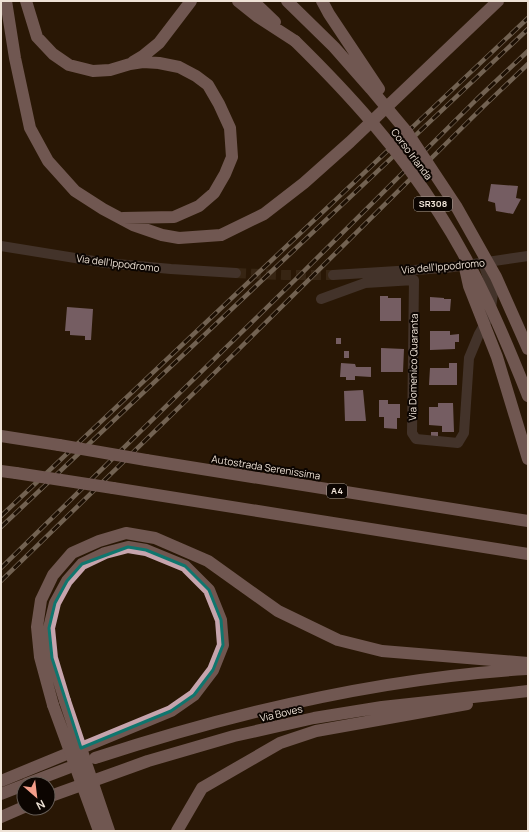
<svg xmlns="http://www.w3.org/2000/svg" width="529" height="832" viewBox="0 0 529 832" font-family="Manrope,sans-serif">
	<rect width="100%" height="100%" fill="#291805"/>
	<path fill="#d0b2d3" d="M491 184 518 186 516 198 521 199 513 214 496 211 495 203 488 201Z
		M380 296H388V298H401V321H380Z
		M430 297 444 298V299H451L450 311H430Z
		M67 307 93 309 91 340H85V336L70 335V331H65Z
		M430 331H450V335L459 334V342H455V349L430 350Z
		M336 338H341V344H336Z
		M381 348 404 349 403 372H381Z
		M344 351H349V358H344Z
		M341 363 355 364 356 367H371V377L355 376V380H346V377H340Z
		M449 363H457V385H429L430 368H449Z
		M363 390 366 421H345L344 391Z
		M379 400H388V404H400V418H397V429L384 428V417H379Z
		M438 403H453L454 432H442V426L429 425V407H438Z
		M431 432H438V436H431Z"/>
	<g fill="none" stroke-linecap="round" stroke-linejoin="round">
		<path stroke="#473624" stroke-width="10" stroke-dasharray="10 5" stroke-linecap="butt" d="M236 273 284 275H333"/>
		<path stroke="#625558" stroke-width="10" d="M1 246 106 263 171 269 236 273
			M333 275 446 268 528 256
			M321 299 365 283 414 280 412 433 416 439 458 443 464 433 469 358 479 334 490 315 493 293 483 263"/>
		<path stroke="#c6a4ad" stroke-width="12" d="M6 1 15 58 30 128 48 161 75 191 103 209 133 225 162 235 179 238 221 235 264 214 304 183 350 142 498 1
			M26 1 37 37 53 54 69 65 93 71 110 70 130 64 143 62 159 63 179 67 196 76 208 85 219 104 230 128 232 157 225 174 214 193 199 206 174 217 123 218
			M238 1 258 17 295 41
			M253 1 275 22
			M133 62 143 56 159 43 191 1
			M1 436 59 445
			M146 460 528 521
			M1 471 16 473
			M113 488 528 554
			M53 705 40 657 37 627 41 600 53 575 72 553 99 541 126 533 155 538 208 561 278 611 338 640 382 651 528 663
			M95 758C235 712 379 678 527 669
			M1 781 171 711 194 695 213 670 223 645 221 620 209 590 185 566 146 550 128 547 105 553 82 564 67 581 55 603 49 628 52 658 65 701
			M26 784 68 768
			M1 794 24 785
			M48 797 148 761 234 736 314 718 382 707 528 691
			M1 817 24 807
			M177 831 202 788 280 743 316 731 467 704"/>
		<g stroke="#c9bcaf" stroke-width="4.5">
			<path id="rail" d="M1 516 528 18
				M1 527 528 29
				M1 568 298 277 477 99 528 51
				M1 581 236 352 484 106 528 64"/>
		</g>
		<use href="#rail" stroke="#0c0501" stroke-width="3" stroke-dasharray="9" stroke-linecap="butt"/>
		<path stroke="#c6a4ad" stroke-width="12" d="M287 1 334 47 371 89 407 132 456 206 496 277 528 349
			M322 1 329 14 379 89
			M295 41C349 94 399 149 439 213 476 270 503 333 528 396
			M465 268 469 286 497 357 528 459
			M59 445 146 460
			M16 473 113 488
			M65 701 109 831
			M53 705 99 831"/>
	</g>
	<path d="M0 0H529V832H0ZM128 547 146 550 185 566 209 590 221 620 223 645 213 670 194 695 171 711 81 748 52 658 49 628 55 603 67 581 82 564Z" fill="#291805" fill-opacity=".55" fill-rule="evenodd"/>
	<path fill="none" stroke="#0f766e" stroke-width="3" stroke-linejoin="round" d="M128 547 146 550 185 566 209 590 221 620 223 645 213 670 194 695 171 711 81 748 52 658 49 628 55 603 67 581 82 564Z"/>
	<g text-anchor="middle" stroke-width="4" stroke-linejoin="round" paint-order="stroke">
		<g fill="#0c0501" stroke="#aaa096" stroke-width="1">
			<rect x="414" y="197" width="38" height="14" rx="3"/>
			<rect x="327" y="484" width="20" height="14" rx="3"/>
		</g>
		<g font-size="9" font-weight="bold" fill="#eee2d6">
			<text x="433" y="207">SR308</text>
			<text x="337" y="494">A4</text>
		</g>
		<g font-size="10" fill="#eee2d6" stroke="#0c0501">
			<text transform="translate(412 154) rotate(53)" y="4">Corso Irlanda</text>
			<text transform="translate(118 263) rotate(7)" y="4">Via dell'Ippodromo</text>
			<text transform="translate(443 266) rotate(-5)" y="4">Via dell'Ippodromo</text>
			<text transform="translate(413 367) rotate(-89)" y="4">Via Domenico Quaranta</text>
			<text transform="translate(266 467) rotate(9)" y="4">Autostrada Serenissima</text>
			<text transform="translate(281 713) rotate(-13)" y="4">Via Boves</text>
		</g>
	</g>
	<rect width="529" height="832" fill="none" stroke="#eee2d6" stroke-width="4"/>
	<g transform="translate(36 796) rotate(152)"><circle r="19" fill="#0c0501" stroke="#665d56"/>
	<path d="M0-3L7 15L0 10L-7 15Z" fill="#f49e8a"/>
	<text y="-6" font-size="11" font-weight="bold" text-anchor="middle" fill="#eee2d6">N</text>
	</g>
</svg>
